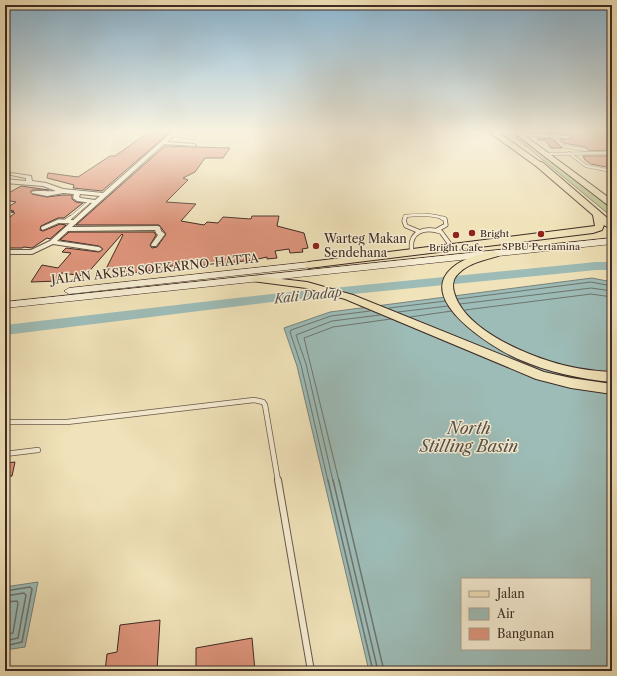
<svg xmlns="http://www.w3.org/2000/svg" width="617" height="676" viewBox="0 0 617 676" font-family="'Libre Caslon Text',serif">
	<rect width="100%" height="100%" fill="#f0e2b9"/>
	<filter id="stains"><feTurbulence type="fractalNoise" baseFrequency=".005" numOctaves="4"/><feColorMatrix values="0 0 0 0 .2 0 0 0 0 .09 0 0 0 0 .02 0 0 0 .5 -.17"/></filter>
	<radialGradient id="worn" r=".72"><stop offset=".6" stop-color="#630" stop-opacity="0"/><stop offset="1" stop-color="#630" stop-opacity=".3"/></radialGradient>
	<path fill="#b9c38f" stroke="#7c775a" d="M515 137H519L612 207V217Z"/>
	<path fill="#9dbcb7" stroke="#77827d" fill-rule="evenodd" d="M592 278 612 282V671H369L297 366 284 328 330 312ZM462 579H590V649H462Z
		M38 582 25 647 5 650V587Z"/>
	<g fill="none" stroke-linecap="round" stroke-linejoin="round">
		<path stroke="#6e746e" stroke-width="1" d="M458 299 591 282 612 286
			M460 304 591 288 612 291
			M389 308 446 301
			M465 310 591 294 612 297
			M398 312 448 306
			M410 317 452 311
			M328 481 301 365 290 332 291 330 331 316 370 311
			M333 481 306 364 296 335 332 321 380 315
			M339 481 304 338 333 327 391 319"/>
		<path stroke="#6e746e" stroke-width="1.5" d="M328 480 373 671
			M333 480 378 671
			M339 480 384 671
			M5 591 30 587 32 589 22 642 5 646
			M5 596 24 593 26 595 18 638 5 641
			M5 602 17 601 18 603 13 633 5 635"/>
		<path fill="#9dbcb7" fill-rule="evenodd" d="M596 262H612V270H596L272 302 5 335V325L272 294Z"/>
	</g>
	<path fill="#dd947b" stroke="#3e2b25" d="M149 132H170L102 191 73 188 74 185 47 178 48 173 78 177 110 156H115Z
		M534 132H587L609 134 612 139V150L589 151 586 147 564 143 560 139H570L571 137 569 135Z
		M537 138 552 139 562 148H551L545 140H538Z
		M165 146 230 148 223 158H205L195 172 183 178 188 180 166 202 196 204 181 221 204 225 207 222 218 223 223 217 251 219 252 216H279L277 226 304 233 308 248 302 249 303 252 290 253 289 249 275 251 277 258 267 259V257L254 260 197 266V262L179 261V265L164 267V269L112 275 114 269H106L123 235 122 234 85 276 61 273 58 281 31 282 42 265 58 268 71 253 62 252 66 248 99 252 103 249 99 246 60 240 69 232H154L156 235 150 245 152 248 157 247 166 234 159 225H76Z
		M583 156H612V168L591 164 585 160Z
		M21 186 49 190H33L30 192 32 194 47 197 63 195H72V199L76 202 83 203 64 218H58L41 226 40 230 43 231 60 224 66 225 50 239 47 238 32 248 24 247 22 248H5V221L15 213 11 212 14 211 5 209 16 202 5 200V195Z
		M15 462 12 476 5 477V463Z
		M160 620 157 670 105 671 107 654 117 652 120 625Z
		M252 638 255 671H196V648Z"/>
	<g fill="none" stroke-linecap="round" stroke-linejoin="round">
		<g stroke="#6a594a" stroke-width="3.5">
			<path id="service-far3" d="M519 134 568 137
				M172 135 195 138
				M553 136 563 146 586 150
				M569 153 586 166 612 171
				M547 154 612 153
				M69 219 89 202
				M404 219 405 216C417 215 433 213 444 219"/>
		</g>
		<g stroke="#6a594a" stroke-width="5">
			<path id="service-far2" d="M405 218 404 221 406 226 418 231
				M66 221 70 218
				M43 228 59 221 75 222
				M437 230 446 225 445 219 442 218
				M412 252C408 232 424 226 441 232L452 247"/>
		</g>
		<g stroke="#6a594a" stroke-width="6">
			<path id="service-far1" d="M5 422H67L254 400 263 402 265 405 278 481
				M5 454 38 450"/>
		</g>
		<g stroke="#6a594a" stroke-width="8">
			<path id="service" d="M278 480 311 671"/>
		</g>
		<g stroke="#6a594a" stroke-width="2">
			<path id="minor" d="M172 132H177L167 142 194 144 196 145 194 146 164 144 72 227 158 226 160 227 161 231 165 234 156 246H152L151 245 158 235 156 233 155 230 68 231 57 241 99 247 102 249 99 251 53 244 32 254H5V250H31L50 241 92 203 77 201 73 198 74 194 63 193 47 196 32 193 31 192C35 190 49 192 56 191L43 186 5 183V179L26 181V178L11 175V173L31 176 32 181 46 183 63 189 103 193ZM80 194 100 196 95 200 81 198 79 197Z"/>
		</g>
		<g stroke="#3e2b25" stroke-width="1">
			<path id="secondary" d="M612 238V244L5 308V302Z
				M319 261 324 264 322 266 69 294 64 291 69 288Z"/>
		</g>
		<g stroke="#3e2b25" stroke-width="2">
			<path id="primary" d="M513 132H520L612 200V207L609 206Z
				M536 162H542L612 222V230L604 225 602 230 593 233 309 268 304 265 309 262 595 226 593 215 536 166Z
				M494 251 499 254 498 256C485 260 469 263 459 273 453 278 452 285 454 292 463 327 518 351 549 361 570 368 591 371 612 372V382C580 379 548 372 518 359 493 348 415 300 452 268 463 258 480 254 494 251Z
				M256 276 307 282 353 295 544 372 571 378 612 384V394L571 388 536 379 345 299 306 288 252 281 251 279Z"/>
		</g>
		<g stroke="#3e2b25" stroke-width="2">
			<path id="motorway" d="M489 132H498L543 164 542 166H536Z"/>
		</g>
		<use href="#service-far3" stroke="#f5ecd2" stroke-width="2.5"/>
		<use href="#service-far2" stroke="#f5ecd2" stroke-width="3.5"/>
		<use href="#service-far1" stroke="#f5ecd2" stroke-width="4.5"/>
		<use href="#service" stroke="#f5ecd2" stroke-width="6"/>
		<use href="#minor" fill="#f5ecd2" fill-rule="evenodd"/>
		<use href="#secondary" fill="#f5ecd2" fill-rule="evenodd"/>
		<use href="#primary" fill="#f0e2b9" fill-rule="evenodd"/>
		<use href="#motorway" fill="#f0e2b9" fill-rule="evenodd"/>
	</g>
	<linearGradient id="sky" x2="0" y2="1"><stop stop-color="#8ab7d4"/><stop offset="0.58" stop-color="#f8f2e0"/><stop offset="1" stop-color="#f8f2e0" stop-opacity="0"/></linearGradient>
	<rect width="617" height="226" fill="url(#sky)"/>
	<g fill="#8f2418" stroke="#f5ecd2" stroke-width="1.5">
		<circle cx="472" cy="233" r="4"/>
		<circle cx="541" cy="234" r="4"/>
		<circle cx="456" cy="235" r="4"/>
		<circle cx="316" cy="246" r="4"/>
	</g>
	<g text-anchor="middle" stroke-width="3" stroke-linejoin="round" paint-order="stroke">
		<g font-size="10" fill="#3e2b25" stroke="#f5ecd2">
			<text x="480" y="237" text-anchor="start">Bright</text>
			<text x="541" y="250">SPBU Pertamina</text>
			<text x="456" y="251">Bright Cafe</text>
		</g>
		<g font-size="12" fill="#3e2b25" stroke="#f5ecd2" text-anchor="start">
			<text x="324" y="243">Warteg Makan<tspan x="324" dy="14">Sendehana</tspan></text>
		</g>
		<g font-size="12" fill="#3e2b25" stroke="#f5ecd2">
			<text transform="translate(155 269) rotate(-6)" y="4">JALAN AKSES SOEKARNO-HATTA</text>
		</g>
		<g font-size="13" font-style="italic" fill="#564f4a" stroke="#f5ecd2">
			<text transform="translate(308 295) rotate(-6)" y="5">Kali Dadap</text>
		</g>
		<g font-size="16" font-style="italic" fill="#564f4a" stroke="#f5ecd2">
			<text x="469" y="434">North<tspan x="469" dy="18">Stilling Basin</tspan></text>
		</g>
	</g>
	<rect width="617" height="676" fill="none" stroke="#f0e2b9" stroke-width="20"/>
	<rect x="6" y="6" width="605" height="664" fill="none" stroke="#3e2b25" stroke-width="2"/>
	<rect x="10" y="10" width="597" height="656" fill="none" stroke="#3e2b25"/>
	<rect x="461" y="578" width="130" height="72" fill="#f5ecd2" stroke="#ac9f8d"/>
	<rect x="469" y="591" width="20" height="6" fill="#f0e2b9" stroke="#ac9f8d"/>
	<text x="497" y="598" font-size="12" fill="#3e2b25">Jalan</text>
	<rect x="469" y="608" width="20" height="12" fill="#9dbcb7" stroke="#ac9f8d"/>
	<text x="497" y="618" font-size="12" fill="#3e2b25">Air</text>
	<rect x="469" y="628" width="20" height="12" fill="#dd947b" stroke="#ac9f8d"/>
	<text x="497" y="638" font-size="12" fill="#3e2b25">Bangunan</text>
	<rect width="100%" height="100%" filter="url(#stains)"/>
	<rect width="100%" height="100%" fill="url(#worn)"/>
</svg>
